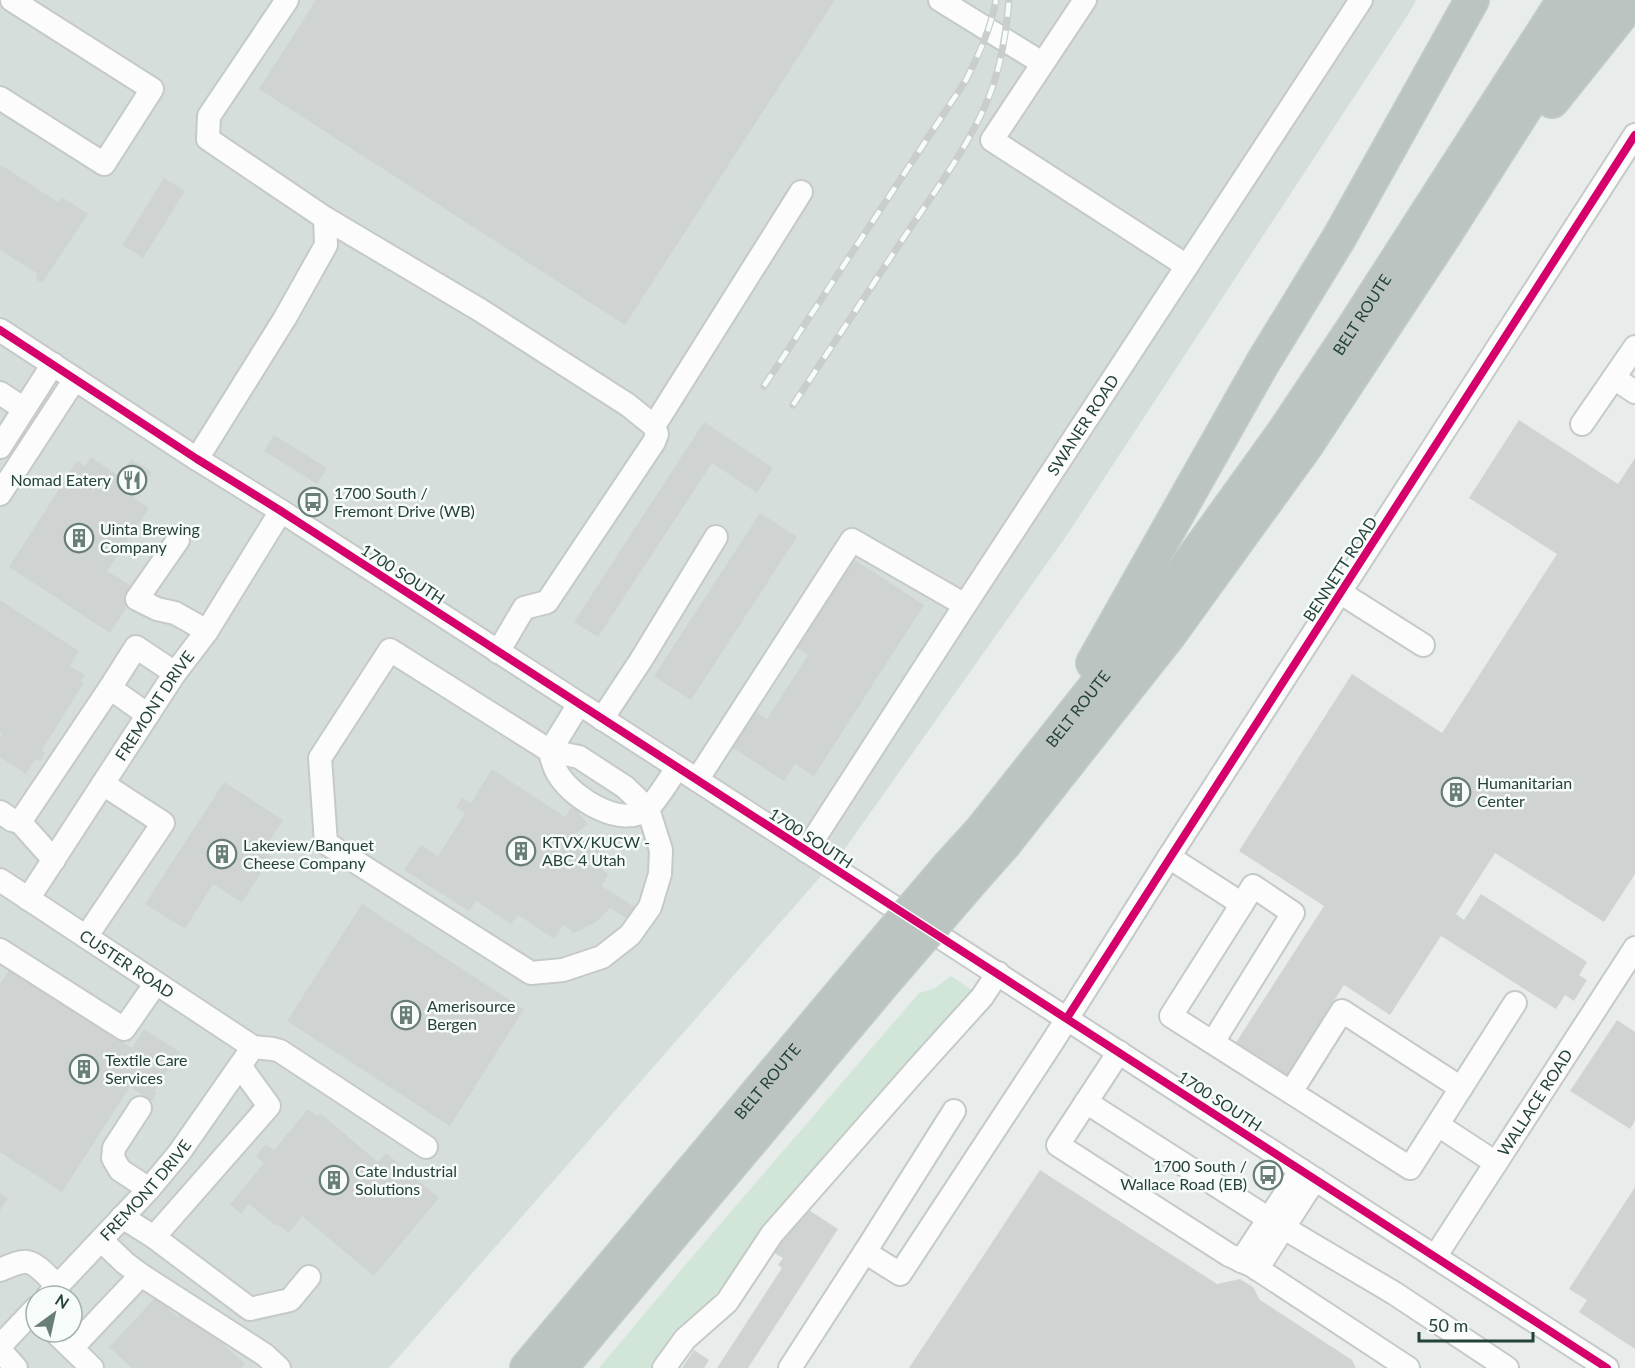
<svg xmlns="http://www.w3.org/2000/svg" width="1635" height="1368" viewBox="0 0 1635 1368" font-family="Lato,sans-serif">
	<rect width="100%" height="100%" fill="#e8edeb"/>
	<path fill="#d6dedb" fill-rule="evenodd" d="M0 0H1416L1409 13 1067 535 844 850 389 1368H0ZM36 1296H72V1332H36Z"/>
	<path fill="#d1e6d8" d="M951 976 975 992 868 1114 653 1368H599L698 1250 919 993 935 988Z"/>
	<path fill="#cfd4d2" d="M316 0H835L625 325 259 89Z
		M1 165 58 202 62 197 88 214 42 283 35 279 38 274 0 250V168Z
		M164 178 185 191 143 258 122 245Z
		M1519 420 1618 484 1635 458V874L1604 922 1495 853 1456 914 1464 920 1481 894 1587 962 1579 975 1587 980 1574 1001 1565 995 1556 1009 1441 936 1390 1015 1344 985 1286 1077 1235 1044 1324 906 1239 851 1352 674 1442 733 1557 554 1469 498Z
		M704 422 773 468 757 493 712 463 598 637 574 622Z
		M274 435 327 468 317 484 264 451Z
		M91 457 120 477 131 459 152 472 134 498 149 508 107 571 138 590 110 633 9 567 77 461 85 466Z
		M760 513 797 537 691 700 654 676Z
		M850 557 924 605 814 776 795 764 784 781 730 746 753 710 767 719 808 655 793 645Z
		M0 600 79 651 70 666 85 675 81 681 84 683 42 750 45 753 40 761 35 759 26 774 0 757V737L2 733 0 732Z
		M492 769 565 817 576 800 583 806 579 814 588 824 575 834 609 856 601 869 608 874 602 886 638 909 631 921 610 908 596 922 574 933 563 925 554 939 518 915 511 924 476 901 469 911 404 870 421 845 438 856 465 813 456 807 462 798 471 803Z
		M224 782 283 820 263 851 271 857 242 903 213 884 185 929 145 904Z
		M362 904 524 1009 450 1126 287 1021Z
		M10 969 132 1048 144 1029 180 1052 154 1091 157 1093 152 1101 130 1087 62 1192 0 1152V984Z
		M1617 1020 1635 1032V1121L1630 1129 1570 1091Z
		M308 1109 317 1116 320 1113 378 1162 386 1153 439 1198 374 1276 302 1216 289 1233 277 1224 276 1226 249 1204 241 1214 230 1204 264 1163 256 1156 266 1144 274 1150Z
		M1040 1170 1217 1284 1240 1279 1253 1287 1260 1300 1352 1360 1356 1368H909Z
		M1635 1187V1349L1579 1312 1587 1300 1569 1289Z
		M0 1193 8 1198 0 1211Z
		M801 1205 838 1229 748 1368H717L782 1268 778 1265 783 1258 771 1251Z
		M156 1297 177 1317 182 1311 192 1316 245 1364 241 1368H132L109 1347Z
		M694 1350 709 1360 704 1368H682Z"/>
	<g fill="none" stroke-linecap="round" stroke-linejoin="round">
		<g stroke="#c5cac8" stroke-width="26">
			<g id="minor">
				<path d="M940 0 1042 63"/>
				<path d="M1085 0 992 140 1187 266"/>
				<path d="M0 98 104 164 152 89 12 0"/>
				<path d="M325 218 480 310 628 405 654 426 657 434 654 442 547 602 524 608 498 652"/>
				<path d="M0 330 197 459 281 511 1607 1368"/>
				<path d="M1614 378 1635 392"/>
				<path d="M0 393 24 409"/>
				<path d="M1582 424 1635 347"/>
				<path d="M654 426 801 192"/>
				<path d="M0 447 53 364"/>
				<path d="M197 459 285 318 326 245 325 218 208 139 209 116 287 0"/>
				<path d="M0 494 75 379"/>
				<path d="M178 540 137 599 157 609 175 613 207 631"/>
				<path d="M1341 593 1423 645"/>
				<path d="M390 650 550 751 579 757 625 787 648 809 661 850 660 874 650 907 630 935 602 957 563 970 531 973 326 843 320 758Z"/>
				<path d="M110 688 136 647 175 673"/>
				<path d="M579 704 550 751C552 761 554 769 560 777 575 799 622 829 647 809 656 802 670 778 677 768"/>
				<path d="M602 719 641 660 716 537"/>
				<path d="M697 780 852 540 965 605"/>
				<path d="M0 812 12 820 20 822 110 688 148 715"/>
				<path d="M20 822 54 860"/>
				<path id="s1" d="M806 851 965 605 1361 0"/>
				<path d="M1169 857 1242 904 1171 1016 1410 1168 1515 1003"/>
				<path id="s2" d="M0 880 253 1047 273 1049 280 1051 426 1147"/>
				<path id="s3" d="M28 899 175 673 207 631 281 511"/>
				<path d="M86 937 163 823 103 784"/>
				<path d="M0 950 124 1029 156 983"/>
				<path d="M1213 1042 1293 913 1253 886 1242 904"/>
				<path d="M1119 1052 1058 1145 1229 1255 1253 1266 1408 1368"/>
				<path d="M1291 1092 1342 1011 1461 1088"/>
				<path d="M1086 1102 1269 1219 1394 1293 1507 1368"/>
				<path d="M140 1108 114 1148 113 1158 120 1170 149 1189"/>
				<path d="M954 1111 865 1252 900 1274 1053 1041 1169 857 1635 135"/>
				<path d="M1438 1125 1496 1163"/>
				<path d="M122 1217 154 1237 269 1106 240 1066"/>
				<path d="M154 1237 250 1309 290 1300 309 1277"/>
				<path d="M101 1240 125 1263 141 1275 265 1355 279 1368"/>
				<path id="s4" d="M1435 1257 1635 948"/>
				<path d="M1241 1261 1301 1170"/>
				<path d="M1257 1269 1315 1179"/>
				<path d="M0 1270C7 1267 15 1263 23 1262 35 1260 49 1278 57 1286"/>
				<path id="s5" d="M48 1296 149 1189 179 1153 253 1047"/>
				<path d="M55 1332 92 1368"/>
				<path d="M0 1346 36 1308"/>
				<path d="M72 1348 141 1275"/>
				<path d="M0 1350 16 1368"/>
				<path d="M664 1368 685 1339 727 1302 772 1234 917 1069 982 997 998 973"/>
				<path d="M790 1368 865 1252"/>
			</g>
		</g>
		<g stroke="#c3ccc9" stroke-width="36">
			<g id="highway">
				<path d="M1552 101 1633 0"/>
				<path d="M1093 663 1262 364 1339 238 1472 0"/>
				<path id="s6" d="M950 865 981 831 1153 614 1284 432 1352 330 1564 0"/>
				<path d="M973 879 1004 844 1169 635 1305 447 1445 234 1594 0"/>
				<path id="s7" d="M527 1368 864 966"/>
				<path d="M560 1368 885 981"/>
			</g>
		</g>
		<use href="#minor" stroke="#fcfcfc" stroke-width="22"/>
		<use href="#highway" stroke="#bcc4c2" stroke-width="33"/>
		<g stroke="#c9cdcc" stroke-width="7">
			<path id="rail" d="M764 386 966 80C979 54 991 28 996 0
				M793 405C828 352 863 299 899 245 928 200 963 156 985 106 1000 73 1006 36 1009 0"/>
		</g>
		<use href="#rail" stroke="#f7fbf9" stroke-width="4.5" stroke-dasharray="14" stroke-linecap="butt"/>
		<g stroke="#c3ccc9" stroke-width="36" stroke-linecap="butt">
			<path id="highway-bridge" d="M864 966 950 865
				M885 981 973 879"/>
		</g>
		<use href="#highway-bridge" stroke="#bcc4c2" stroke-width="33"/>
		<g stroke="#f7fbf9" stroke-width="11">
			<path id="cycleway" d="M0 330 197 459 281 511 1607 1368
				M1067 1018 1635 135"/>
		</g>
		<use href="#cycleway" stroke="#d6006c" stroke-width="8"/>
	</g>
	<defs>
		<g id="restaurant-ring" transform="scale(1.5)"><circle r="9.5" fill="#f7fbf9" stroke="#697e78" stroke-width="1.5"/><path d="M-5-6h1v4h1v-4h1v4h1v-4h1v5L-1.5 .5V6h-2V.5L-5-1ZM5-6V6H3V1.5H1.5Q1.5-4 5-6Z" fill="#697e78"/></g>
		<g id="bus-ring" transform="scale(1.5)"><circle r="9.5" fill="#f7fbf9" stroke="#697e78" stroke-width="1.5"/><path d="M-5-6H5V4H4V6H2V4H-2V6H-4V4H-5ZM-3.5-4V0h7V-4ZM-3.5 1.2v1.5H-2V1.2ZM2 1.2v1.5H3.5V1.2Z" fill="#697e78"/></g>
		<g id="building-ring" transform="scale(1.5)"><circle r="9.5" fill="#f7fbf9" stroke="#697e78" stroke-width="1.5"/><path d="M-4-6H4V6H1V3H-1V6H-4ZM-2.5-4.3h1.7v1.8h-1.7ZM.8-4.3h1.7v1.8H.8ZM-2.5-1h1.7V.8h-1.7ZM.8-1h1.7V.8H.8Z" fill="#697e78"/></g>
	</defs>
	<g fill-rule="evenodd">
		<use href="#restaurant-ring" x="132" y="480"/>
		<use href="#bus-ring" x="313" y="502"/>
		<use href="#building-ring" x="79" y="538"/>
		<use href="#building-ring" x="1456" y="792"/>
		<use href="#building-ring" x="521" y="851"/>
		<use href="#building-ring" x="222" y="854"/>
		<use href="#building-ring" x="406" y="1015"/>
		<use href="#building-ring" x="84" y="1069"/>
		<use href="#bus-ring" x="1268" y="1175"/>
		<use href="#building-ring" x="334" y="1180"/>
	</g>
	<g text-anchor="middle" stroke-width="5" stroke-linejoin="round" paint-order="stroke">
		<g font-size="16" fill="#24423a" stroke="#f7fbf9">
			<text dy="6" stroke="none"><textPath href="#s6" startOffset="688">BELT ROUTE</textPath></text>
			<text dy="6" stroke="none"><textPath href="#s1" startOffset="508">SWANER ROAD</textPath></text>
			<text transform="translate(1340 569) rotate(-57)" y="6">BENNETT ROAD</text>
			<text transform="translate(403 574) rotate(33)" y="6">1700 SOUTH</text>
			<text dy="6" stroke="none"><textPath href="#s3" startOffset="231">FREMONT DRIVE</textPath></text>
			<text dy="6" stroke="none"><textPath href="#s6" startOffset="202">BELT ROUTE</textPath></text>
			<text transform="translate(811 838) rotate(33)" y="6">1700 SOUTH</text>
			<text dy="6" stroke="none"><textPath href="#s2" startOffset="152">CUSTER ROAD</textPath></text>
			<text dy="6" stroke="none"><textPath href="#s7" startOffset="374">BELT ROUTE</textPath></text>
			<text transform="translate(1220 1101) rotate(33)" y="6">1700 SOUTH</text>
			<text dy="6" stroke="none"><textPath href="#s4" startOffset="184">WALLACE ROAD</textPath></text>
			<text dy="6" stroke="none"><textPath href="#s5" startOffset="144">FREMONT DRIVE</textPath></text>
		</g>
		<g font-size="16" fill="#24423a" stroke="#f7fbf9" text-anchor="start">
			<text x="111" y="486" text-anchor="end">Nomad Eatery</text>
			<text x="334" y="499">1700 South /<tspan x="334" dy="18">Fremont Drive (WB)</tspan></text>
			<text x="100" y="535">Uinta Brewing<tspan x="100" dy="18">Company</tspan></text>
			<text x="1477" y="789">Humanitarian<tspan x="1477" dy="18">Center</tspan></text>
			<text x="542" y="848">KTVX/KUCW -<tspan x="542" dy="18">ABC 4 Utah</tspan></text>
			<text x="243" y="851">Lakeview/Banquet<tspan x="243" dy="18">Cheese Company</tspan></text>
			<text x="427" y="1012">Amerisource<tspan x="427" dy="18">Bergen</tspan></text>
			<text x="105" y="1066">Textile Care<tspan x="105" dy="18">Services</tspan></text>
			<text x="1247" y="1172" text-anchor="end">1700 South /<tspan x="1247" dy="18">Wallace Road (EB)</tspan></text>
			<text x="355" y="1177">Cate Industrial<tspan x="355" dy="18">Solutions</tspan></text>
		</g>
	</g>
	<g transform="translate(54 1314) rotate(33)"><circle r="28" fill="#f7fbf9" stroke="#a3b1ad" stroke-width="1.5"/>
	<path d="M0-4.5L10 22L0 15L-10 22Z" fill="#697e78"/>
	<text y="-9" font-size="16" font-weight="bold" text-anchor="middle" fill="#24423a">N</text>
	</g>
	<path d="M1419 1332v9h114v-9" fill="none" stroke="#24423a" stroke-width="3"/>
	<text x="1428" y="1332" font-size="18" fill="#24423a" stroke="#f7fbf9" stroke-width="4.5" paint-order="stroke">50 m</text>
</svg>
